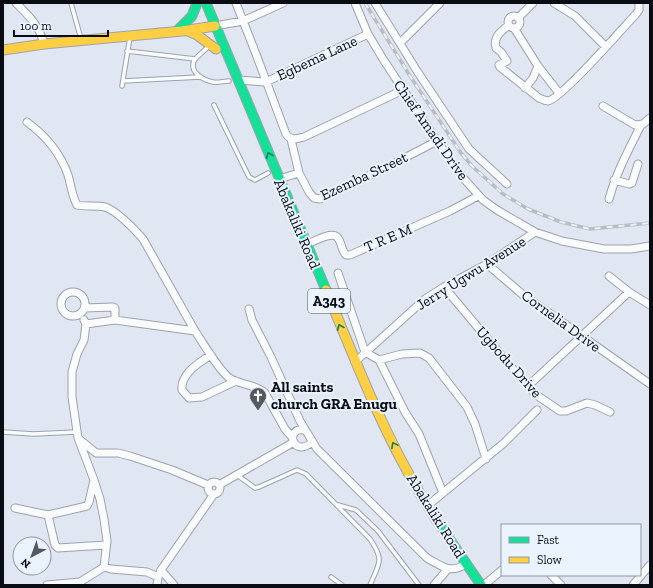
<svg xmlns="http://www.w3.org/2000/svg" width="653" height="588" viewBox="0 0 653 588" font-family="'Zilla Slab',serif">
	<rect width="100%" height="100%" fill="#e0e7f2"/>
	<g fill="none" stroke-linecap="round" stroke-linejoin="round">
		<g stroke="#9da3ac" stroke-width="5.5">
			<path id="lane" d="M71 3 81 39
				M208 47C204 51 197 56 194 61 189 72 203 80 213 82 218 83 224 81 229 81
				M127 51 195 59
				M123 81 200 77
				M122 86 130 37
				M214 105 249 177 255 180 268 173
				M3 432 33 434 77 432
				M237 475 255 488 259 487 297 470 306 474 370 539C385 561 379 563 370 585
				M338 505 356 510 378 531 419 585
				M331 577 342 585"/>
		</g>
		<g stroke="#9da3ac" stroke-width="9">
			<path id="street" d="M16 3C29 16 39 25 44 44
				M236 3 256 54 286 134C291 141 296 139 304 137L403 90
				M355 3 368 34 383 59 437 141 465 180 483 200 497 210 535 232 562 241 604 249H631L650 246
				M375 3 417 71 469 149 507 184
				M554 3 575 16 606 47
				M508 22a6 6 0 1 1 12 0a6 6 0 1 1-12 0Z
				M518 18 533 3
				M509 25C501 31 493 37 496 48L501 52 507 61 499 65 500 67 539 98C542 99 545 101 548 101 561 99 623 28 636 14L639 10V3
				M215 26 243 21 283 3
				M514 28 538 66 559 93
				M400 43 440 3
				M238 80 266 82 368 34
				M525 88 533 78 538 66
				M603 106 635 125 643 124 650 118
				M27 122C46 136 60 152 68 175 71 185 72 196 77 205 85 207 96 205 105 207 117 211 135 230 143 239L195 331
				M291 139 299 173
				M279 179 299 173 309 192 314 198 320 199 391 165 437 141
				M614 180 629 184 632 183 638 164
				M609 199C616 173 629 149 641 125
				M306 245C313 242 332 230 338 238 342 243 341 250 346 255H350L450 211 478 196
				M487 264 522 294 650 384
				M338 273 365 352 379 360 405 412 419 434 443 493
				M609 276 629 292 650 305
				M444 287 507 362 535 394 560 411H566L587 403 595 405 610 412
				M61 304a12 12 0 1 1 24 0a12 12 0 1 1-24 0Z
				M85 308 113 307 115 308V320L195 331C202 341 221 374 231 379 242 385 255 384 265 393L285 429 292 437
				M249 309 252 320 271 357 300 421 317 449 427 558C443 567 450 574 466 564
				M84 320 86 324 115 320
				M86 324 84 340 77 354 72 372V397L78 438 94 480 100 499 104 519 107 541 104 567
				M211 355C200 362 180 374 182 390L189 398 202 397 236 381
				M379 360 402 354 420 353 429 358 467 407 475 424 486 459
				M355 362 425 299 444 287 487 264 535 232
				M528 386 629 292
				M304 430C284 427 293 459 312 442
				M79 439 96 453H118L130 456 172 470 208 485
				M208 488a6 6 0 1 1 12 0a6 6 0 1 1-12 0Z
				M219 485 294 442
				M427 506 504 443 537 410
				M15 508 48 515 87 506 89 502 94 480
				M48 515 55 545 58 548 106 545
				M161 570 174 585
				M551 575 561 585
				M47 585 80 582 104 567 111 569 147 572 158 577
				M157 585 158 577 161 570 214 494
				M434 585 447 570
				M484 585 502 570
				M633 585 650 565"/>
		</g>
		<g stroke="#9da3ac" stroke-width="11">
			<path id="fast" d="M206 3 326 290
				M177 31 192 16 197 3
				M421 495 437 521 481 585"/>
		</g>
		<g stroke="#9da3ac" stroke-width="11">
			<path id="slow" d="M188 31 197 35 216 49
				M3 50 44 44 182 31 215 26
				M326 290C355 359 382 431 421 495"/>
		</g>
		<use href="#lane" stroke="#fafbfd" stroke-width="3.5"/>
		<use href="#street" stroke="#fafbfd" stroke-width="7"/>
		<use href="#fast" stroke="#16e098" stroke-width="9"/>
		<use href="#slow" stroke="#ffcf43" stroke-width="9"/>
		<g stroke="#bbbdc1" stroke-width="3.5">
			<path id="rail" d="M365 3 410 76 461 153 472 166 503 194 528 209 561 222 590 229 650 223"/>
		</g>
		<use href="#rail" stroke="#eaf3ff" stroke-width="2" stroke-dasharray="6" stroke-linecap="butt"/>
	</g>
	<defs><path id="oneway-chevron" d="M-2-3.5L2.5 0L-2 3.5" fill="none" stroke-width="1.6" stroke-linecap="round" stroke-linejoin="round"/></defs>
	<g stroke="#10815c">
		<use href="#oneway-chevron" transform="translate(269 155) rotate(-112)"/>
		<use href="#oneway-chevron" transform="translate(340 327) rotate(-113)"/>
		<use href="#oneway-chevron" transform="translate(394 445) rotate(-118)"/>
	</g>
	<defs>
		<g id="church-pin" transform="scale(0.9)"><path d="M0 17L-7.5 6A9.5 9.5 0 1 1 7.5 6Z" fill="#545961" stroke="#eaf3ff"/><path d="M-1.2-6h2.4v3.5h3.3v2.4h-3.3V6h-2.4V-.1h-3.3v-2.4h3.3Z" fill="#fff"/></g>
	</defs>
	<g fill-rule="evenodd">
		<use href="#church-pin" x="258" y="396"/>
	</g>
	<g text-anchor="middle" stroke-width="4" stroke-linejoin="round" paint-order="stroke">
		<rect fill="#eaf3ff" stroke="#4c525a" stroke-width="1" x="308" y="289" width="42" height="24" rx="3"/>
		<g font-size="14" font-weight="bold" fill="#090d13">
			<text x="329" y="306">A343</text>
		</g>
		<g font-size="15" fill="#090d13" stroke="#eaf3ff">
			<text transform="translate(317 58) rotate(-25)" y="5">Egbema Lane</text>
			<text transform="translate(431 130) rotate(55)" y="5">Chief Amadi Drive</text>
			<text transform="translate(364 176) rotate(-25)" y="5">Ezemba Street</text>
			<text transform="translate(297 224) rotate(67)" y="5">Abakaliki Road</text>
			<text transform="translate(388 238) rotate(-23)" y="5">T R E M</text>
			<text transform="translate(471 273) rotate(-32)" y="5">Jerry Ugwu Avenue</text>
			<text transform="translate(561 321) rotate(36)" y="5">Cornelia Drive</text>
			<text transform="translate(509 362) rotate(48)" y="5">Ugbodu Drive</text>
			<text transform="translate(436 516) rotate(58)" y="5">Abakaliki Road</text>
		</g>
		<g font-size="15" font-weight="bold" fill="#090d13" stroke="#eaf3ff" text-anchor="start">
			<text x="271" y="392">All saints<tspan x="271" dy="17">church GRA Enugu</tspan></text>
		</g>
	</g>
	<rect width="653" height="588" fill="none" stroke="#090d13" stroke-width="8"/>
	<rect x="501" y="524" width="140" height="52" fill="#eaf3ff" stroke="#9097a1"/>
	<rect x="509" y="537" width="20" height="6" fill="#16e098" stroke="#9097a1"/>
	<text x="537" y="544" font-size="12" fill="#090d13">Fast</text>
	<rect x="509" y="557" width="20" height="6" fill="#ffcf43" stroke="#9097a1"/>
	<text x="537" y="564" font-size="12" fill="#090d13">Slow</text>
	<g transform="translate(32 556) rotate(221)"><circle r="19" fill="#eaf3ff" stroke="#9097a1"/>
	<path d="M0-3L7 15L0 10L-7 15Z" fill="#545961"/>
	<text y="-6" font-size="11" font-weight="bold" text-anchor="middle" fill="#090d13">N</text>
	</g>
	<path d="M14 30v6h94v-6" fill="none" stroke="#090d13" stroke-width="2"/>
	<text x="20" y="30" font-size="12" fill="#090d13" stroke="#eaf3ff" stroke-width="3" paint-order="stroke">100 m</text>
</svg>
